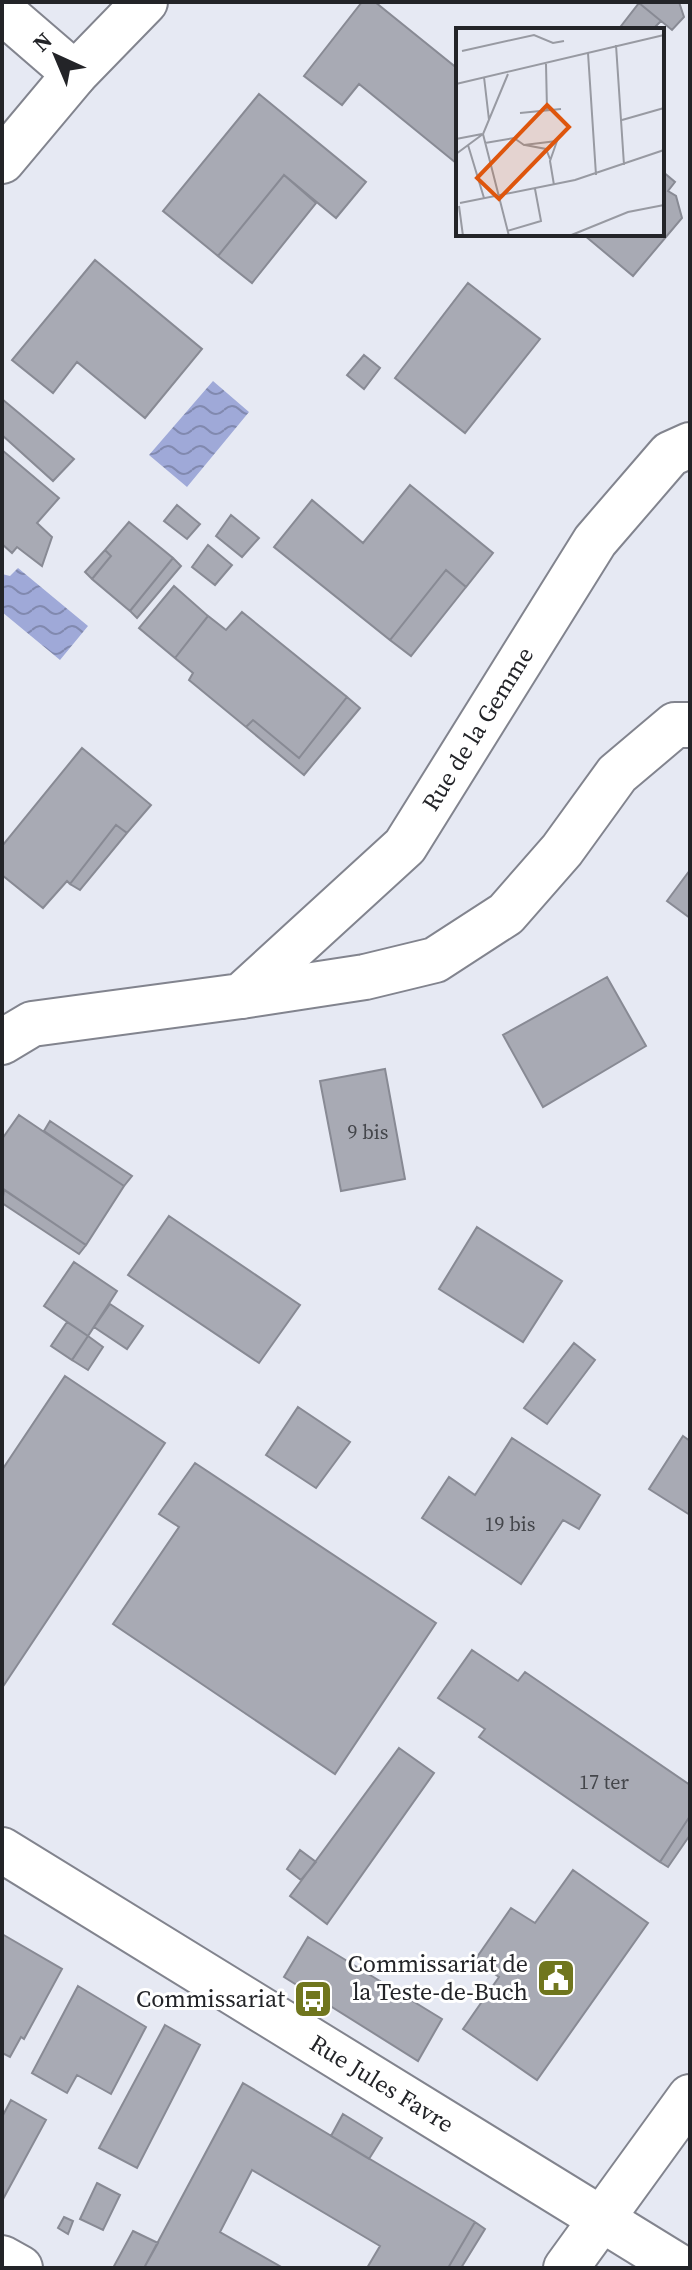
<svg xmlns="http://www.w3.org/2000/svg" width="692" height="2270" viewBox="0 0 692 2270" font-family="'Source Serif 4',serif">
	<defs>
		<pattern id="water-waves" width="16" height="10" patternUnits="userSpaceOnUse" patternTransform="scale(2)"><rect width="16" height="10" fill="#9fa9d8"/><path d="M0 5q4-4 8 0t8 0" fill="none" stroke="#8189af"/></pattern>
	</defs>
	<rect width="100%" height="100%" fill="#e6e9f3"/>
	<path fill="url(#water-waves)" d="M213 381 249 412 187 487 149 455Z
		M18 568 88 626 60 660 2 612V574L10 576Z"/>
	<path fill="#a8aab4" stroke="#888a94" stroke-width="2" d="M362 2H375L458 69 456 163 359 84 342 105 304 76Z
		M679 2 684 17 672 30 639 3Z
		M639 3 661 21 652 30H618Z
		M259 94 366 182 336 218 284 175 218 256 163 211Z
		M662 171 675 182 668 191 676 196 682 218 633 276 584 235 662 234Z
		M284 175 316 203 252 283 218 256Z
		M95 260 202 349 145 418 77 362 53 393 12 360Z
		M468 283 540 339 465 433 395 378Z
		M364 355 380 368 364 389 347 375Z
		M2 399 74 459 53 481 2 435Z
		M2 450 59 498 37 523 52 537 42 566 17 547 12 553 2 544Z
		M410 485 493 553 466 587 446 570 390 640 274 547 312 500 363 543Z
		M177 505 200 524 187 539 164 521Z
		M231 515 259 538 242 557 216 536Z
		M129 522 173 558 130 611 92 579 111 556 105 550Z
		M208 545 232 565 215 585 192 567Z
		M105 550 111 556 92 579 85 572Z
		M173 558 181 566 137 618 130 611Z
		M446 570 466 587 411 656 390 640Z
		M174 586 208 616 175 658 139 628Z
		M242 612 347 697 299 758 253 720 246 727 189 680 193 673 175 658 208 616 226 630Z
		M347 697 360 708 304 775 246 727 253 720 299 758Z
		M82 748 151 805 127 833 116 825 70 884 67 881 43 908 2 875V846Z
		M116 825 127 833 80 890 70 884Z
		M690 870V918L667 901Z
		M607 977 646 1046 543 1107 503 1035Z
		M385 1069 405 1179 341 1191 320 1081Z
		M19 1115 124 1186 86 1245 2 1188V1139Z
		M50 1121 132 1176 124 1186 44 1131Z
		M4 1190 86 1245 79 1254 2 1203Z
		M169 1216 300 1305 259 1363 128 1275Z
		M477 1227 562 1281 523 1342 439 1289Z
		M74 1262 117 1291 88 1336 44 1306Z
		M110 1304 143 1326 127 1349 94 1327Z
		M67 1322 88 1336 72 1360 51 1346Z
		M88 1336 103 1347 88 1370 72 1360Z
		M574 1343 595 1360 547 1424 524 1408Z
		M65 1376 165 1443 2 1688V1470Z
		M298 1407 350 1442 316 1488 266 1455Z
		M683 1436 690 1441V1515L649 1489Z
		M512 1438 600 1495 579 1529 563 1520 521 1584 422 1518 449 1477 475 1495Z
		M195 1463 436 1623 335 1774 113 1624 179 1527 159 1514Z
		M472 1650 518 1681 525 1672 690 1785V1816L660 1862 479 1737 485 1729 438 1698Z
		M399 1748 434 1773 327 1924 290 1896Z
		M690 1816V1835L668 1867 660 1862Z
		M300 1850 316 1862 301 1880 287 1869Z
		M573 1870 648 1923 537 2080 463 2029 499 1977 475 1960 511 1908 535 1923Z
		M2 1934 62 1969 24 2039 21 2037 10 2057 2 2053Z
		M308 1937 442 2019 418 2061 284 1977Z
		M78 1986 146 2027 111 2094 77 2075 67 2093 32 2073Z
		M165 2025 200 2045 137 2168 99 2148Z
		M243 2083 475 2222 448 2268H367L380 2246 252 2170 220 2232 283 2268H144Z
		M11 2100 46 2120 2 2201V2117Z
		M343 2114 382 2138 369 2159 331 2136Z
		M97 2183 120 2195 103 2230 80 2219Z
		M64 2217 73 2221 68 2234 58 2228Z
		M475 2222 485 2229 461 2268H448Z
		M133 2231 158 2243 144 2268H113Z"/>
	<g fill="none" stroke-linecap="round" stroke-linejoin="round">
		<g stroke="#82848e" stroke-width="48">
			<g id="minor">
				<path d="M2 11 75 74"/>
				<path d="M2 161 75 74 145 2"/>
				<path d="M241 996 365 977 435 960 506 914 562 850 617 774 675 725H690"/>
				<path id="s1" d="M2 1042 32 1024 241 996 405 846 595 541 670 454 690 445"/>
				<path id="s2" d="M2 1850 681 2268"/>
				<path d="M2 2258 20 2268"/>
				<path d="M566 2268 690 2097"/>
			</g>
		</g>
		<use href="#minor" stroke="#fff" stroke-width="44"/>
	</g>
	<defs>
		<g id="civic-square" transform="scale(2)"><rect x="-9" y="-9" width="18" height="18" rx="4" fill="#70761e" stroke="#fff"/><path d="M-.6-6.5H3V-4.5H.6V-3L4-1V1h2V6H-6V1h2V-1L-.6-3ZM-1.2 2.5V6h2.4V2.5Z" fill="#fff"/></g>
		<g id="bus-square" transform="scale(2)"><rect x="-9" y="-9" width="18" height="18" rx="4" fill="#70761e" stroke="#fff"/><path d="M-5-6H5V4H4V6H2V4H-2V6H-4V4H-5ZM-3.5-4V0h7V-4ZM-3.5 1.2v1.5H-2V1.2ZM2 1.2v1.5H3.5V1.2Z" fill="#fff"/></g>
	</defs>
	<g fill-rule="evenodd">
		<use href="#civic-square" x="556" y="1978"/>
		<use href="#bus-square" x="313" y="1999"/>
	</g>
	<g text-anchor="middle" stroke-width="6" stroke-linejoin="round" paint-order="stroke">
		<g font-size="20" fill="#44464b">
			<text x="368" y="1139">9 bis</text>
			<text x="510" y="1531">19 bis</text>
			<text x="604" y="1789">17 ter</text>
		</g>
		<g font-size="24" fill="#232428" stroke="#fff">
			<text dy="8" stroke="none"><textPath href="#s1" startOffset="606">Rue de la Gemme</textPath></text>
			<text dy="8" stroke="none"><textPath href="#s2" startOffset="446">Rue Jules Favre</textPath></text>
		</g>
		<g font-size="24" fill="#232428" stroke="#fff" text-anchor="end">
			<text x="528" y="1972">Commissariat de<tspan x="528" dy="28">la Teste-de-Buch</tspan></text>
			<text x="285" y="2007">Commissariat</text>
		</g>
	</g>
	<g transform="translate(456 28)">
		<rect width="208" height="208" fill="#e6e9f3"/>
		<path fill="none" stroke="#989aa2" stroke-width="2" d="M160 17 168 137M6 23 78 7 97 15 108 13M132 25 140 147M90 36 91 82M52 46 27 106 53 208M28 49 33 92M0 56 208 7M64 85 105 81M166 92 208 80M0 111 26 106M29 115 58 110 68 117 101 113 94 133 98 157M12 117 28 170M69 117 90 121 94 131M0 126 27 106M4 175 119 152 208 122M3 178 7 208M51 203 85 193 79 161M113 208 172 184 208 177"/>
		<path fill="#de560d" fill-opacity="0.15" stroke="#de560d" stroke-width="4" d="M91 77 113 99 43 171 21 150Z"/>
		<rect width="208" height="208" fill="none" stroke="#232428" stroke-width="4"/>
	</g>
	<rect width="692" height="2270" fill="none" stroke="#232428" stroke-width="8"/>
	<g transform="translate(56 56) rotate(316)" stroke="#ffffff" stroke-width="6" paint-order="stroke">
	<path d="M0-6L14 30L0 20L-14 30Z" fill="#232428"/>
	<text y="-12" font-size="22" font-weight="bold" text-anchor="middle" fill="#232428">N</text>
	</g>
</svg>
